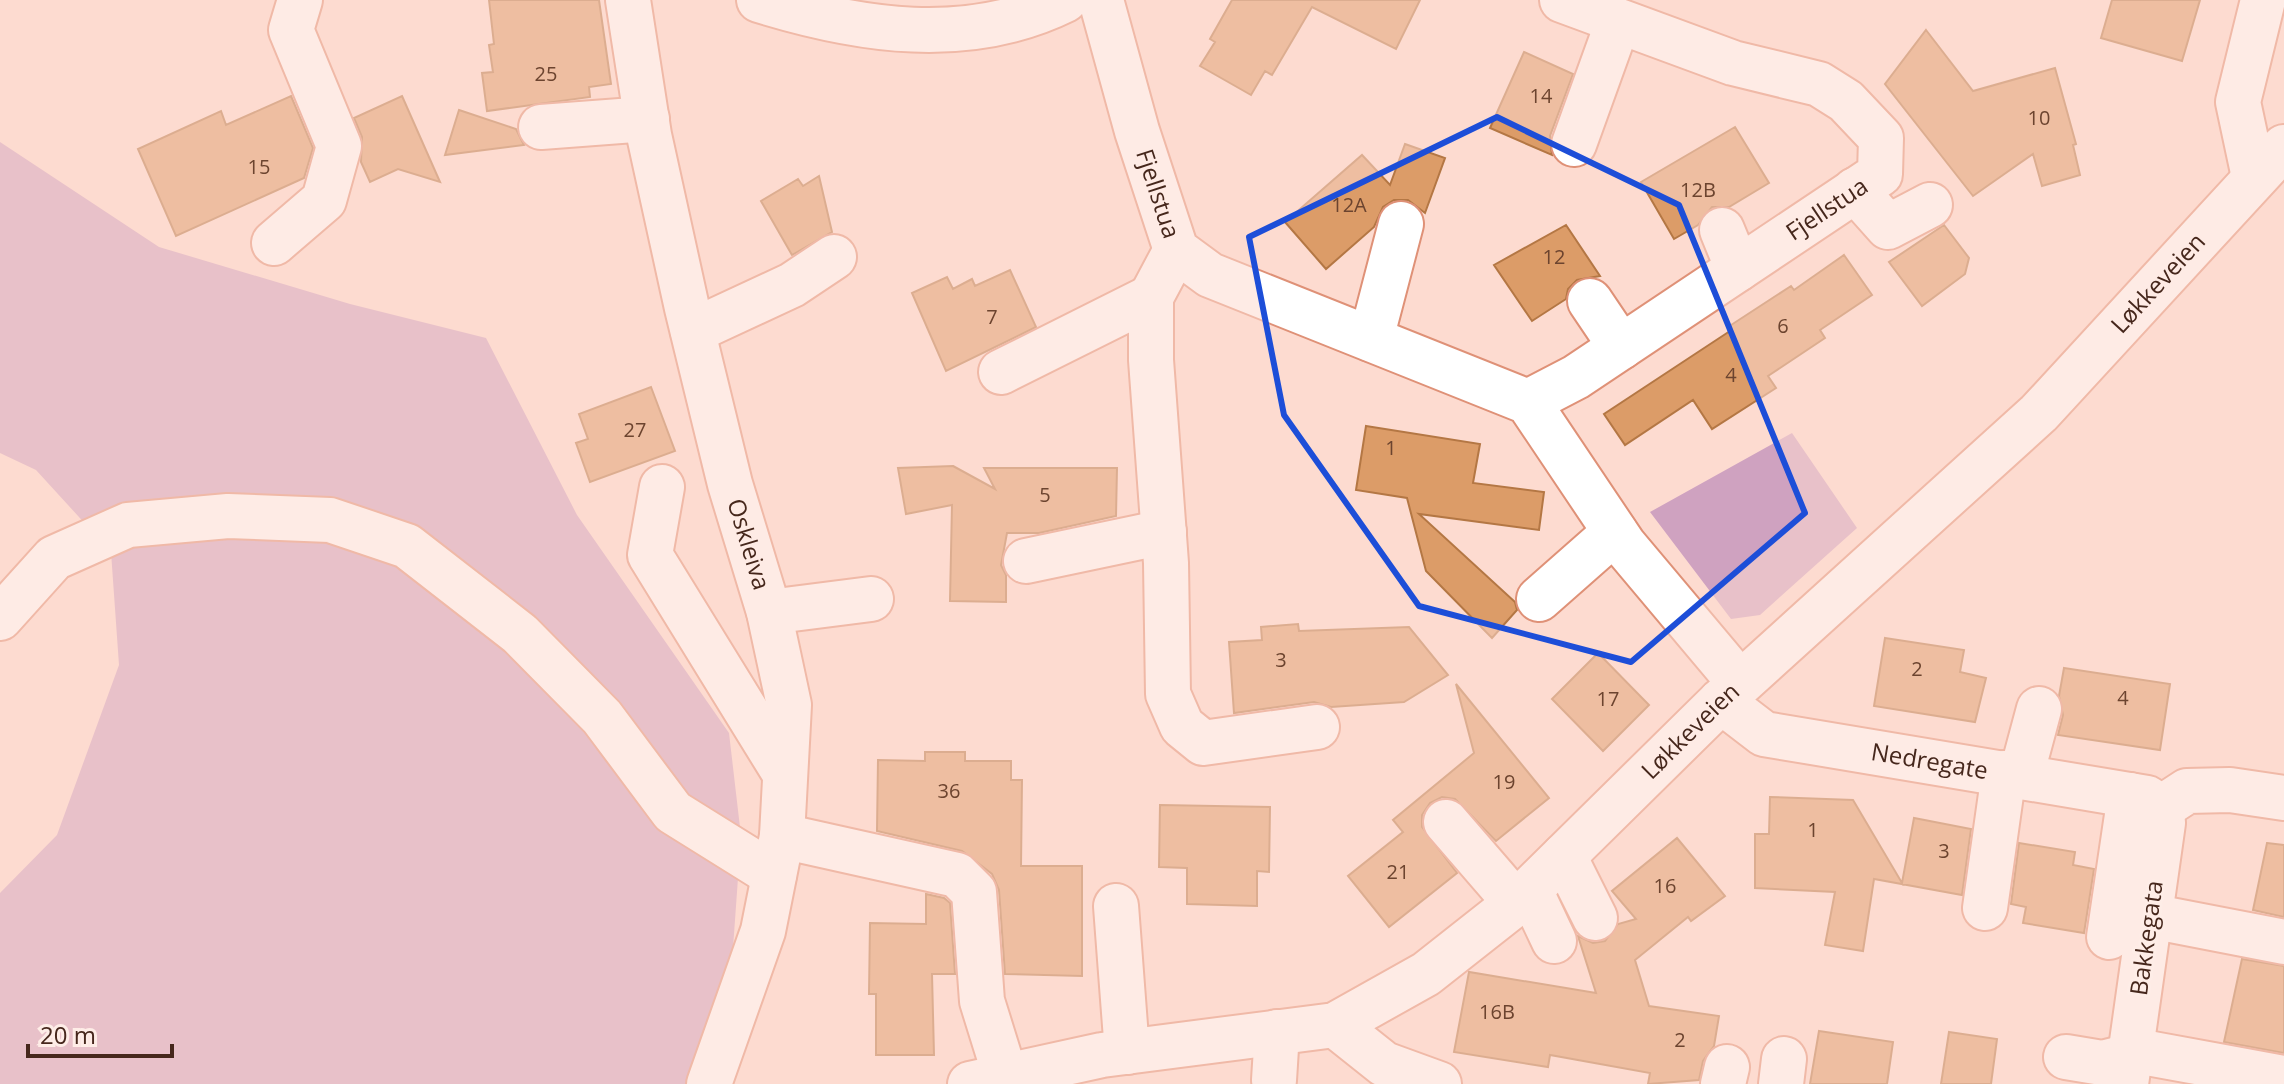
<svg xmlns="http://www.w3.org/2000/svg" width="2284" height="1084" viewBox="0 0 2284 1084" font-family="'Open Sans',sans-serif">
	<rect width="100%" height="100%" fill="#fddbd0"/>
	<path fill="#cfa2c0" d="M0 142 159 247 350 304 486 338 577 515 729 733 741 836 733 948 717 1021 688 1084H0V893L57 835 119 665 111 552 36 470 0 453Z
		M1792 433 1857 528 1760 615 1731 619 1650 512Z"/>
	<path fill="#dc9c68" stroke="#b47744" stroke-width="2" d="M489 0H599L611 84 589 87 590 97 487 111 482 73 493 72 489 45 494 44Z
		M1232 0H1420L1396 49 1312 7 1272 75 1265 71 1251 95 1200 66 1215 42 1210 39Z
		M2112 0H2200L2182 61 2101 38Z
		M1926 30 1973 91 2055 68 2076 144 2073 145 2080 175 2042 186 2033 154 1973 196 1885 84Z
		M1524 52 1573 74 1550 136 1552 155 1490 128Z
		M291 96 313 148 304 178 176 236 138 149 221 111 226 125Z
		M402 96 440 182 398 169 370 182 361 162 362 137 354 118Z
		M459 110 516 129 524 145 445 155Z
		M1735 127 1769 183 1729 207H1712L1698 225 1674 239 1641 182Z
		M1405 144 1445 158 1425 213 1408 200H1394L1383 207 1374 227 1326 269 1285 222 1362 155 1390 185Z
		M819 176 832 232 792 255 761 201 798 179 803 186Z
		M1566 225 1600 276 1577 280 1568 289 1566 299 1532 321 1494 265Z
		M1944 225 1969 258 1965 274 1922 306 1889 262Z
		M1844 255 1872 295 1820 330 1825 338 1768 376 1776 388 1712 429 1693 400 1625 445 1604 414 1730 331 1728 327 1791 286 1794 290Z
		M1010 270 1036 327 946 371 912 293 947 277 953 289 972 279 975 286Z
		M651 387 675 451 590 482 576 443 588 439 579 414Z
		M1366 426 1480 444 1473 483 1544 492 1539 530 1419 514 1515 602 1517 610 1492 638 1426 571 1407 498 1356 490Z
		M953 466 995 489 984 468H1117L1116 516 1039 533H1007L1001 565 1006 575V602L950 601 952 505 906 514 898 468Z
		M1298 624 1299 631 1409 627 1448 675 1404 702 1331 707 1314 702 1234 713 1229 642 1262 640 1261 627Z
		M1885 638 1964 650 1960 672 1986 678 1975 722 1874 706Z
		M1598 653 1649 705 1603 751 1552 699Z
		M2064 668 2170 684 2160 750 2058 735 2063 715 2059 696Z
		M1456 684 1549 798 1496 841 1455 799 1442 797 1430 803 1422 815V827L1457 873 1389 927 1348 876 1403 832 1393 820 1474 753Z
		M925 752H965V761H1011V780H1022L1021 866H1082V976L1005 974 999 890 992 874 962 851 877 831 878 760 925 761Z
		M1770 797 1853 800 1902 883 1914 818 1971 829 1962 895 1874 879 1863 951 1825 945 1835 892 1755 888V834H1769Z
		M1160 805 1270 807 1269 872 1257 871V906L1187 904V868L1159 867Z
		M1677 838 1725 896 1691 921 1688 917 1635 960 1649 1006 1719 1016 1714 1046 1703 1061 1699 1080 1648 1084 1650 1073 1550 1055 1548 1067 1454 1052 1469 972 1596 993 1578 936 1593 943 1605 941 1618 924 1636 919 1612 891Z
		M2019 843 2075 852 2073 865 2094 869 2084 933 2023 923 2026 907 2011 904Z
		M2267 843 2284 845V917L2253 910Z
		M926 894 944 898 950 903 955 974H932L934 1055H876V994H869L870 923 926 924Z
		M2242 959 2284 966V1053L2224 1042Z
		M1819 1031 1893 1042 1887 1084H1810Z
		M1949 1032 1997 1039 1991 1084H1941Z"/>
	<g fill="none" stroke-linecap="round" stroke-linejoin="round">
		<g stroke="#df9177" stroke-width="48">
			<g id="minor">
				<path id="s1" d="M628 0 649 135 687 308 730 484 769 612 789 705 782 836 763 931 709 1084"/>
				<path d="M759 0C859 31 968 48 1065 0"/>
				<path id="s2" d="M1101 0 1137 131 1176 250 1210 275 1528 402 1624 545 1740 683"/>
				<path d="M541 127 647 119"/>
				<path d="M1574 144 1618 22"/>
				<path d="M2254 177 2238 102 2263 0"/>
				<path d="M1855 190 1888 227 1930 205"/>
				<path d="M1722 230 1738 269"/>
				<path d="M274 243 324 200 339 146 291 30 300 0"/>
				<path d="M1176 250 1151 297V360L1166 563 1168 694 1182 726 1203 743 1317 727"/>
				<path d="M1590 301 1621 347"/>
				<path d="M693 331 792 285 834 257"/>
				<path d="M1371 339 1401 224"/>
				<path d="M1001 372 1151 297"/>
				<path id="s3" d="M1528 402 1576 377 1880 174 1881 138 1846 101 1819 84 1733 63 1562 0"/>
				<path d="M662 487 650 555 785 774"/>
				<path d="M1026 561 1164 532"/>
				<path d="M1539 599 1615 532"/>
				<path d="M769 612 871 599"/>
				<path d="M0 618 54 558 128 525 228 516 330 520 407 546 520 634 602 717 673 812 774 875"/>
				<path id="s4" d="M1721 701 1764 734 2147 798 2161 808 2163 823 2126 1084"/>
				<path d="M2021 776 2039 709"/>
				<path d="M2161 808 2187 791 2230 790 2284 798"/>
				<path d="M1446 822 1516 903"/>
				<path d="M782 836 957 875 974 892 982 1001 1005 1075"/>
				<path d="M1564 856 1595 918"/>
				<path d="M1530 890 1554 941"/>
				<path d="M1116 906 1127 1052"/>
				<path d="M1985 908 2004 773"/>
				<path d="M2150 916 2284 942"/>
				<path d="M2109 937 2130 795"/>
				<path d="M1335 1025 1384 1064 1439 1084"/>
				<path d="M2131 1050 2284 1078"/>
				<path d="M2066 1057 2102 1063 2130 1056"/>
				<path d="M1274 1080 1277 1032"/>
				<path id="s5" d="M970 1084 1102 1055 1335 1025 1426 974 1516 903 1721 701 2039 413 2284 147"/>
				<path d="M1723 1084 1727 1067"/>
				<path d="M1781 1084 1784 1059"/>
			</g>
		</g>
		<use href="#minor" stroke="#fff" stroke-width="44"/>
	</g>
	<path d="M0 0H2284V1084H0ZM1497 117 1679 205 1805 513 1631 662 1419 606 1284 415 1249 237Z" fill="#fddbd0" fill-opacity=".55" fill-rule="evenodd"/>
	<path fill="none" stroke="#1d4ed8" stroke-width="6" stroke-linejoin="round" d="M1497 117 1679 205 1805 513 1631 662 1419 606 1284 415 1249 237Z"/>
	<g text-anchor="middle" stroke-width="6" stroke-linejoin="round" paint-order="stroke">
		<g font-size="20" fill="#6c442f">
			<text x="546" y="81">25</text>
			<text x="1541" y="103">14</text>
			<text x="2039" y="125">10</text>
			<text x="259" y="174">15</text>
			<text x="1698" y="197">12B</text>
			<text x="1349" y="212">12A</text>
			<text x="1554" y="264">12</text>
			<text x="992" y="324">7</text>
			<text x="1783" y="333">6</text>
			<text x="1731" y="382">4</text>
			<text x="635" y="437">27</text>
			<text x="1391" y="455">1</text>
			<text x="1045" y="502">5</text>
			<text x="1281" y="667">3</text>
			<text x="1917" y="676">2</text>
			<text x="2123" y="705">4</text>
			<text x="1608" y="706">17</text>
			<text x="1504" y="789">19</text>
			<text x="949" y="798">36</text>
			<text x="1813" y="837">1</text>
			<text x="1944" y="858">3</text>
			<text x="1398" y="879">21</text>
			<text x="1665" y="893">16</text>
			<text x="1497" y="1019">16B</text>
			<text x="1680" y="1047">2</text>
		</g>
		<g font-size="24" fill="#46271c" stroke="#feede7">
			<text dy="8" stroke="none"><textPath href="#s2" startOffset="202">Fjellstua</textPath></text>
			<text dy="8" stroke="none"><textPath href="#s3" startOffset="356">Fjellstua</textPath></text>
			<text dy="8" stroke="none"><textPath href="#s5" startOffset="1482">Løkkeveien</textPath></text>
			<text dy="8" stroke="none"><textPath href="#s1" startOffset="558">Oskleiva</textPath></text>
			<text dy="8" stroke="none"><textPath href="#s5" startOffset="834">Løkkeveien</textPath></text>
			<text dy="8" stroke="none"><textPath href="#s4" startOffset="222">Nedregate</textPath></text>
			<text transform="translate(2147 938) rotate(-82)" y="8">Bakkegata</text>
		</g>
	</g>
	<path d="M28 1044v12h144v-12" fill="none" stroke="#46271c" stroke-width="4"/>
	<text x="40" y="1044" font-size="24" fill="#46271c" stroke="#feede7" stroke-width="6" paint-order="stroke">20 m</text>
</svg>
